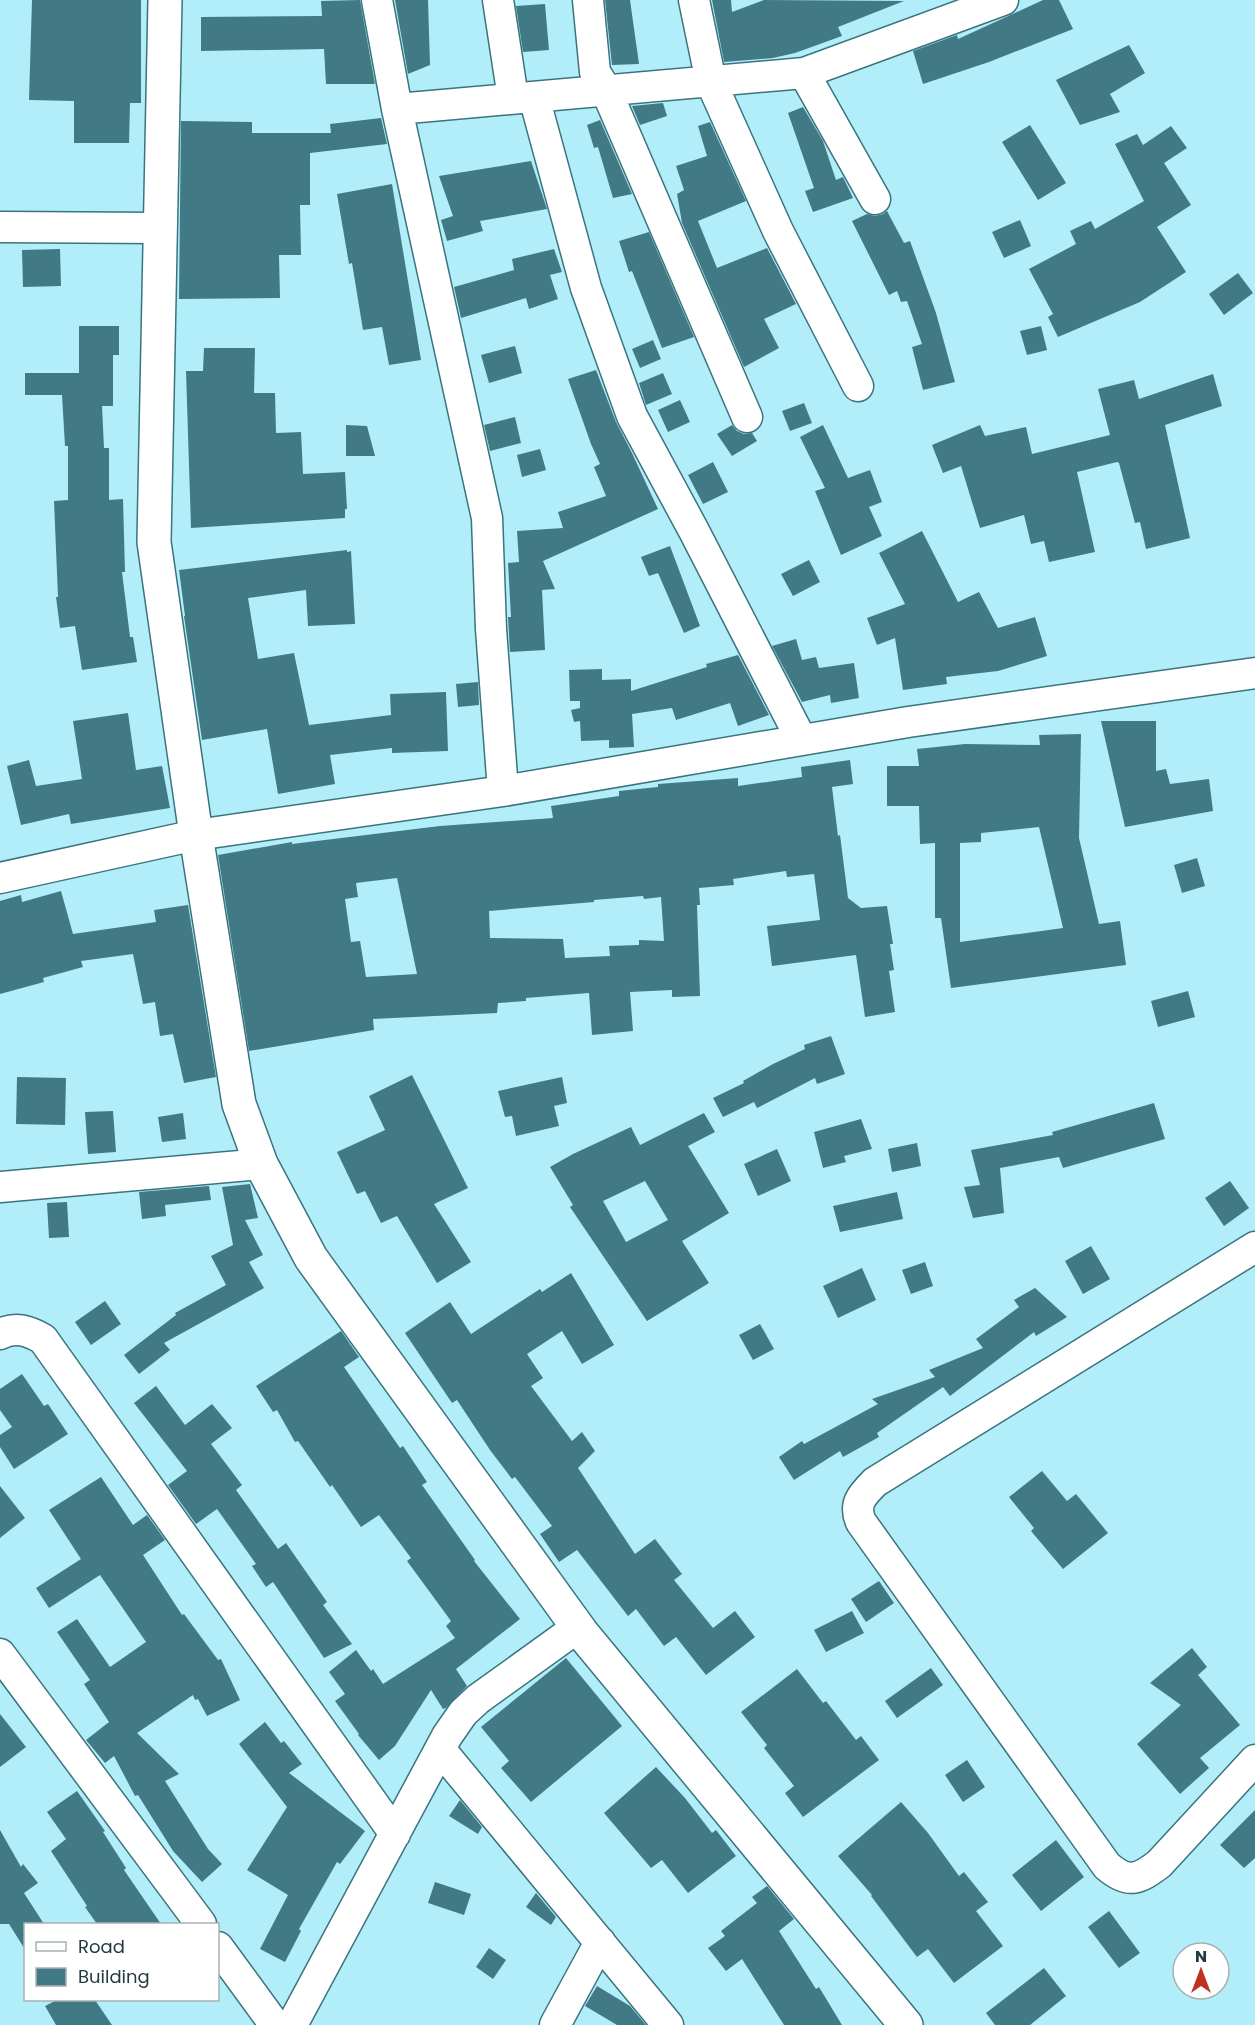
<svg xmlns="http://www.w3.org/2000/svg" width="1255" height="2025" viewBox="0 0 1255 2025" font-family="Poppins,sans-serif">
	<rect width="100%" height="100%" fill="#b2eefa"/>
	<path fill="#417a85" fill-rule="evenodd" d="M32 0H141V103H130L129 143H74V101L29 100Z
		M360 0 375 84H326L324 49 201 51V17L322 16 321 1Z
		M395 0H428L430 65 408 74Z
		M605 0H630L639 64 612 65Z
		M712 0H731L732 12 764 0 904 1 838 27 842 36 795 53 773 58 724 62Z
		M1043 0H1059L1073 29 989 62 923 84 913 51 957 35 958 39Z
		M545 4 549 50 523 52 516 6Z
		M1129 45 1145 73 1110 94 1120 112 1080 125 1056 80Z
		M663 103 667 116 640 125 632 106Z
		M803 107 823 141 836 180 843 177 853 198 813 212 805 191 814 188 788 113Z
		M381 118 387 144 310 153V205H300L301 255H279L280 298 179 299 181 121 252 122V133H331L330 124Z
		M600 120 632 194 613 198 598 147 594 148 587 125Z
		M710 122 746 201 698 221 717 268 767 248 796 304 764 319 779 348 744 367 682 223 677 194 684 190 676 166 707 156 698 126Z
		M1030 125 1066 183 1038 200 1002 142Z
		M1171 126 1187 148 1164 163 1191 205 1157 227 1186 272 1140 302 1058 337 1048 317 1053 314 1029 269 1076 244 1070 231 1091 221 1095 229 1144 201 1115 144 1137 134 1143 145Z
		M531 161 547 209 480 221 483 231 447 241 441 220 453 216 439 176Z
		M392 184 421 360 389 365 382 327 363 330 352 263 349 264 337 194Z
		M887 211 904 243 910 241 936 313 955 382 923 390 912 347 922 344 907 301 901 302 897 291 889 295 852 221 867 214 875 216 883 214Z
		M1020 220 1031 246 1004 258 992 232Z
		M649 232 694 337 662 348 632 271 629 272 619 241Z
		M60 249 61 286 23 287 22 250Z
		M554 249 562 272 550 275 558 299 529 309 526 298 461 318 454 287 514 270 512 259Z
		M1238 273 1253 293 1224 315 1209 294Z
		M79 326H119V355H113V406H102L104 448H109V500L123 499 125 572H122L130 637H133L137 662 82 670 75 626 60 628 56 597H58L54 501 68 500V446H65L62 395H25V373H79Z
		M1041 326 1047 350 1027 355 1020 331Z
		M653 340 661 359 640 368 632 349Z
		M515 346 522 373 489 383 481 355Z
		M204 348H255L254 393H275L276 433 301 432 303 474 345 472 347 509H345V518L191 528 186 371H203Z
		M596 370 616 422 632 453 658 509 543 561 555 589 542 590 545 650 510 652 508 617H511L508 563 519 562 517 531 563 528 558 512 606 496 594 467 600 464 591 444 568 379Z
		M663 373 672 394 646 405 639 383Z
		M1213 374 1222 406 1165 425 1190 538 1146 549 1140 522 1135 523 1119 463 1117 462 1077 472 1095 552 1049 562 1044 541 1031 544 1024 515 980 528 961 466 943 473 932 445 980 425 985 436 1026 427 1032 454 1110 435 1098 389 1134 380 1139 399Z
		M680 400 690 422 668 432 658 410Z
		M804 403 812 423 790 431 782 411Z
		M515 417 521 443 490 451 484 425Z
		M346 425 367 426 375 456H346Z
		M732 425 737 431 744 434 752 433 757 441 732 456 717 434Z
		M823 425 848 478 870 470 882 502 869 507 882 536 841 555 815 491 825 488 800 437Z
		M540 449 546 470 522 477 517 455Z
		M713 462 728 492 703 504 688 475Z
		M922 531 958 602 979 592 998 628 1035 617 1047 656 998 671 946 677 947 684 903 690 895 638 877 645 867 618 905 604 879 553Z
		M670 546 700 626 684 633 658 573 649 576 641 557Z
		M347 550V552L351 551 355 624 308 626 306 590 248 598 258 659 294 653 309 725 391 715 390 694 446 692 448 751 392 753V748L330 755 335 784 278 794 267 729 202 740 184 616H185L179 570Z
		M809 560 820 582 793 596 781 574Z
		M796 639 802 660 816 657 819 668 854 663 859 698 831 703 830 695 802 702 772 646Z
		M738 655 769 715 738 726 730 703 676 720 672 708 632 714 634 747 609 748V740L581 741 580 721 574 722 571 710 580 708V701H570L569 670 602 669V680L631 679V691L707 667 706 664Z
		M478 682 479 705 458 707 456 684Z
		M128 713 136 770 162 766 170 808 71 824 69 814 21 825 7 766 29 760 36 786 82 779 73 721Z
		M1101 721H1156V771L1166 769 1170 784 1209 779 1213 811 1125 827Z
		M1081 734 1079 838 1099 924 1120 921 1126 965 951 988 941 918H935V843L920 844 919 806H887V766H919L917 749 965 744 1040 745 1039 735ZM1039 827 1063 928 960 942V843L981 842V833Z
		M850 760 853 784 832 787 838 836 840 835 848 898 861 908 887 906 893 944H890L894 970 889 971 895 1012 865 1017 856 955 772 966 767 926 820 920 814 874 787 877 786 871 733 879 734 885 699 888 700 905H697L700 996 672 997V990L630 992 633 1031 592 1035 589 993 526 998V1001L498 1003 497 1013 373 1019 374 1030 249 1051 218 855 292 842V844L440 826 553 818 551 806 619 796V791L658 787V784L738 778V786L802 777 801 767ZM397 878 417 974 366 977 360 941 351 942 345 899 358 897 356 883ZM643 896 644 899 661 897 664 941 639 940V945L609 946 610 956 565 958 563 939 490 938 489 911 594 902V900Z
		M1197 858 1205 886 1182 893 1174 865Z
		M61 891 73 934 156 922 154 910 188 905 216 1077 184 1083 173 1034 160 1036 155 1002 143 1004 133 954 81 961 83 967 43 978 44 982 0 994V901L21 895 22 902Z
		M1188 991 1195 1017 1158 1027 1151 1001Z
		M831 1036 845 1074 817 1084 815 1078 757 1108 754 1102 723 1117 713 1098 744 1083 743 1081 773 1064 805 1049 804 1045Z
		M412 1075 468 1188 434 1204 471 1262 437 1283 397 1216 381 1223 365 1191 357 1194 337 1152 385 1130 369 1096Z
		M17 1077 66 1078 65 1125 16 1124Z
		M562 1077 567 1103 554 1106 559 1126 516 1136 512 1116 505 1117 498 1091Z
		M1154 1103 1165 1139 1063 1168 1059 1157 1000 1168 1004 1213 973 1218 964 1187 980 1185 971 1150 1053 1135 1052 1132Z
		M113 1111 116 1152 88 1154 85 1112Z
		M183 1113 186 1139 162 1142 158 1117Z
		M704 1113 715 1132 688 1146 729 1213 682 1241 709 1283 647 1321 570 1207 573 1205 550 1167 573 1154 631 1127 640 1145ZM645 1181 668 1220 626 1242 603 1201Z
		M861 1119 872 1149 844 1156 846 1162 823 1168 814 1132Z
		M917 1143 921 1166 892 1172 888 1149Z
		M777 1149 791 1181 758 1196 744 1164Z
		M1230 1181 1249 1208 1224 1226 1205 1198Z
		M250 1184 258 1218 245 1220 263 1255 249 1262 264 1288 164 1343 170 1350 139 1374 124 1355 176 1315 175 1313 226 1285 211 1256 233 1245 222 1187Z
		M209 1186 211 1200 165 1205 166 1216 142 1219 139 1192Z
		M897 1192 903 1219 840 1232 833 1206Z
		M67 1202 69 1237 49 1238 47 1203Z
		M1091 1246 1110 1279 1083 1294 1065 1261Z
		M925 1262 933 1286 911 1294 902 1270Z
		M862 1268 876 1300 838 1318 823 1286Z
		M571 1273 614 1345 582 1364 562 1331 527 1354 543 1378 531 1386 572 1441 582 1432 595 1451 578 1468 635 1554 655 1539 682 1574 674 1580 713 1628 735 1611 755 1637 706 1675 676 1637 664 1646 636 1609 628 1616 577 1550 559 1562 540 1534 552 1526 515 1477 512 1479 490 1450 457 1400 452 1403 405 1333 450 1302 471 1334 540 1289 542 1292Z
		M1035 1288 1067 1317 1036 1336 1034 1332 950 1396 943 1387 877 1433 879 1437 843 1457 840 1451 794 1480 779 1457 802 1441 804 1444 878 1404 872 1399 935 1377 929 1370 983 1348 976 1339 1019 1307 1014 1300Z
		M105 1301 121 1324 91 1345 75 1322Z
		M760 1324 774 1349 753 1360 739 1335Z
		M341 1331 359 1357 344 1367 400 1448 403 1446 427 1482 422 1485 475 1560 474 1561 520 1619 456 1669 467 1686 446 1708 443 1709 431 1690 395 1746 379 1760 358 1735 359 1734 335 1701 345 1694 329 1672 356 1650 371 1671 373 1669 383 1684 455 1638 446 1626 451 1621 407 1561 411 1558 379 1515 361 1527 332 1485 330 1487 298 1441 295 1442 277 1410 273 1412 256 1386Z
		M22 1374 44 1406 48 1404 68 1434 14 1469 0 1447V1435L12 1427 0 1410V1389Z
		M156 1386 185 1425 212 1404 232 1428 211 1444 242 1485 236 1490 278 1549 286 1543 327 1602 323 1605 352 1644 324 1658 273 1582 266 1587 252 1566 256 1564 217 1509 196 1524 168 1485 187 1471 134 1403Z
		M1042 1471 1067 1501 1076 1494 1108 1533 1063 1569 1031 1531 1034 1528 1009 1497Z
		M101 1477 133 1525 147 1515 165 1540 143 1555 182 1615 184 1614 218 1660 221 1659 240 1700 207 1716 198 1699 195 1700 193 1695 137 1733 179 1774 165 1781 208 1849 222 1864 202 1882 173 1851 138 1795 135 1796 114 1756 105 1763 86 1740 109 1722 84 1684 90 1680 57 1632 77 1619 110 1667 146 1642 100 1575 49 1608 36 1588 81 1559 49 1510Z
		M0 1486 25 1518 0 1538Z
		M879 1581 894 1603 866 1622 851 1599Z
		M852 1611 864 1633 826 1652 814 1630Z
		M1192 1648 1207 1667 1198 1675 1240 1725 1200 1758 1209 1768 1180 1794 1137 1744 1181 1705 1150 1683Z
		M566 1658 622 1726 531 1802 501 1768 509 1761 481 1727Z
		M931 1668 943 1685 897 1718 885 1701Z
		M797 1669 823 1703 826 1701 856 1740 861 1736 879 1760 803 1817 785 1793 794 1786 764 1748 767 1745 741 1712Z
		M0 1714 26 1747 0 1767Z
		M265 1722 281 1743 284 1741 302 1764 289 1773 365 1831 340 1864 337 1862 299 1929 301 1931 285 1962 260 1949 288 1895 247 1870 287 1807 239 1744Z
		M967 1760 985 1787 963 1802 945 1775Z
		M656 1767 685 1798 712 1833 716 1830 736 1856 688 1893 662 1860 651 1868 604 1813Z
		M77 1791 105 1831 103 1832 126 1868 124 1870 161 1924H97L85 1907 87 1906 51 1851 66 1839 47 1812Z
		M460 1800 482 1827 478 1834 449 1816Z
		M901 1802 928 1833 959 1876 964 1872 988 1902 976 1911 1003 1946 954 1983 928 1949 917 1957 871 1896 872 1895 838 1856Z
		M1255 1810V1858L1244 1868 1220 1845Z
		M0 1830 21 1867 23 1864 38 1883 24 1893 44 1924H26V1951L9 1924H0Z
		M1056 1840 1084 1877 1041 1911 1012 1875Z
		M435 1882 471 1894 464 1915 428 1903Z
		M767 1886 794 1919 779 1931 816 1989 819 1987 842 2025H784L742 1959 726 1971 708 1948 725 1936 721 1931 757 1903 752 1897Z
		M536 1893 556 1917 551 1925 526 1907Z
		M1109 1911 1140 1953 1119 1968 1088 1927Z
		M489 1948 506 1960 493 1979 476 1967Z
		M1044 1968 1066 1996 1030 2025H995L986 2013Z
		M597 1986 630 2006 646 2025H617L585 2006Z
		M57 2000H95L112 2025H56L45 2006Z"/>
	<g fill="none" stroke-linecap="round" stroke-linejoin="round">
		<g stroke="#3a747e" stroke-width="33">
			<path id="minor" d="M377 0 397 109 487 518 491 629 503 791
				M498 0 513 98
				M588 0 595 72 606 90 747 417
				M694 0 711 82 778 231 858 386
				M804 73 875 199
				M534 97 586 288 632 416 694 531 801 739
				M397 109 804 73 1003 0
				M0 227 160 228
				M0 878 196 835 503 791 908 722 1255 673
				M0 1187 261 1164
				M1255 1247 875 1482C862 1495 853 1504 861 1522L1107 1866C1128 1884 1138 1880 1159 1864L1255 1760
				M0 1334C16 1326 29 1331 43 1339L395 1834
				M0 1654 201 1924
				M440 1749 668 2025
				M218 1947 275 2025
				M292 2025 447 1736 463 1713 478 1699 578 1627
				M555 2025 600 1942"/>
		</g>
		<g stroke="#3a747e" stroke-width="36">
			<path id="tertiary" d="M165 0 154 542 196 835 239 1104 261 1164 311 1258 582 1633 906 2025"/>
		</g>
		<use href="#minor" stroke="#fff" stroke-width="30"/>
		<use href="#tertiary" stroke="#fff" stroke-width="33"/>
	</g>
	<rect x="24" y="1923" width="195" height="78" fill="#ffffff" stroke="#a7b1b3" stroke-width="1.5"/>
	<rect x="36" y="1942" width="30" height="9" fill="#ffffff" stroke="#a7b1b3" stroke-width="1.5"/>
	<text x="78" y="1953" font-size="18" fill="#233b40">Road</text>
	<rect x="36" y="1968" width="30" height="18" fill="#417a85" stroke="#a7b1b3" stroke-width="1.5"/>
	<text x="78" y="1983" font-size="18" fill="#233b40">Building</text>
	<g transform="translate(1201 1971)"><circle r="28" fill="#ffffff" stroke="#a7b1b3" stroke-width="1.5"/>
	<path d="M0-4.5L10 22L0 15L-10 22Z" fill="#bf331e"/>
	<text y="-9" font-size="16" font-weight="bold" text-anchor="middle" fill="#233b40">N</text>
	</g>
</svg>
